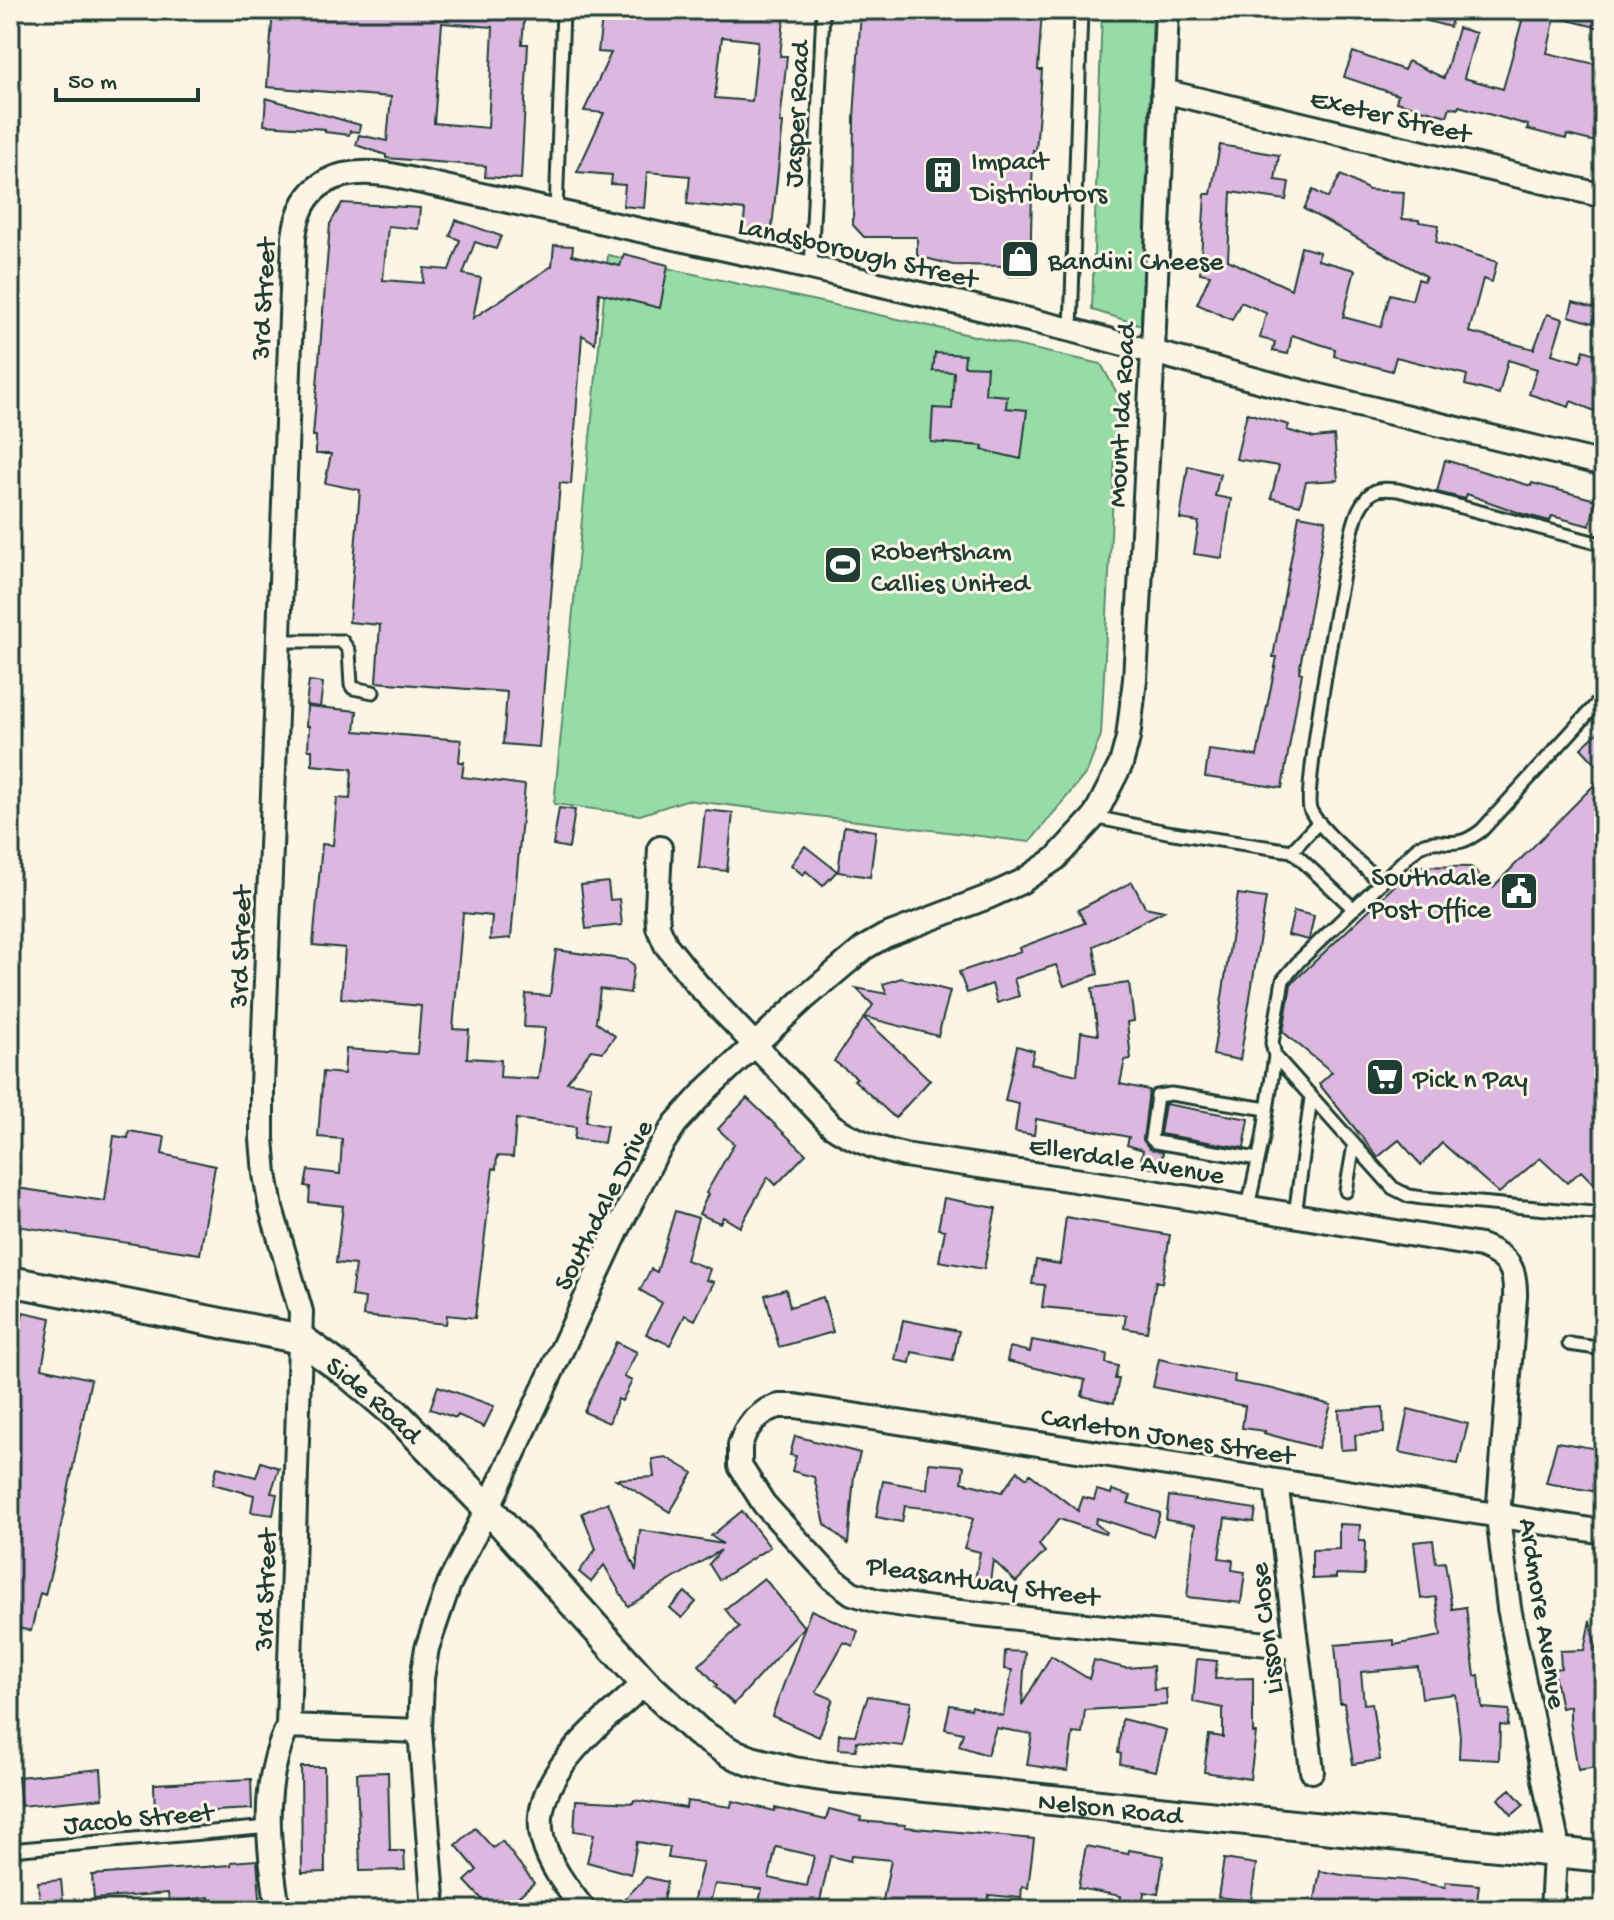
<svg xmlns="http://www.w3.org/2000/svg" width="1614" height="1920" viewBox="0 0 1614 1920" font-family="'Gochi Hand',sans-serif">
	<rect width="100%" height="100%" fill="#fcf5e5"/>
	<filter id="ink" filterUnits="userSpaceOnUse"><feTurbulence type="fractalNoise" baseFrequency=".0125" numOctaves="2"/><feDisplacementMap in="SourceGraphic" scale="16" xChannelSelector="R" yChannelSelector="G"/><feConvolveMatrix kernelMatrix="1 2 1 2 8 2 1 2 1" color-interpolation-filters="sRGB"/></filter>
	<g filter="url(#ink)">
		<path fill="#97dba7" stroke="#5b8c6e" stroke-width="2" d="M1102 10H1153L1141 325 1092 310Z
			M608 255 1101 364 1118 395 1101 735 1087 772 1030 842 686 800 640 815 554 804Z"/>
		<path fill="#dcb7e0" stroke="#1f3d34" stroke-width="2" fill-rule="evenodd" d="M273 10H525L522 44H528L521 179 485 177 486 166 386 158V155L356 145 359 135 387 141 391 97 267 87ZM442 23 493 27 488 128 434 123Z
			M603 10H785L780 56H787L780 123H783L771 237 743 234 745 210 687 204 690 176 647 172 644 208 623 206 625 185 611 184 612 175 577 172 604 113 584 111 611 53 598 52ZM722 37 758 41 752 101 715 98Z
			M861 10H1042L1038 70H1042L1036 151 1033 150 1030 276H1009V266L953 265 917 256V237H864L853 225 854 118Z
			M1406 10H1454L1450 27 1405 15Z
			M1525 10H1604V29L1555 17 1547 53 1604 66V91L1599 115 1604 116V144L1567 135 1566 139 1527 129 1528 125 1459 106 1458 109 1450 107 1447 116 1396 102 1398 95 1344 77 1353 52 1404 70 1408 61 1444 78 1458 28 1476 33 1464 78 1503 89Z
			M266 98 360 125 359 132 350 131 349 135 325 132V129L264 125Z
			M1220 145 1279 155 1275 180 1289 182 1286 200 1231 192 1228 260 1291 289 1301 247 1319 252 1318 260 1355 270 1343 317 1381 327 1390 294 1412 300 1418 279 1424 281 1426 276 1304 209 1313 190 1328 198 1341 175 1369 190 1404 192 1402 219 1419 220V222L1439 225 1436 242 1497 262 1492 282 1483 279 1469 332 1534 349 1547 314 1563 319 1552 354 1580 362 1584 350 1604 357V415L1571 401 1569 407 1529 394 1537 369 1508 360 1499 394 1465 385 1467 375 1396 357 1392 371 1334 356 1335 349 1292 335 1288 354 1273 351 1275 342 1260 338 1266 313 1241 302 1232 320 1197 304 1210 275 1200 273 1205 194H1211Z
			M342 203 420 208 418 229 388 226 383 280 423 283 424 268 449 270 460 240 450 236 456 220 501 236 496 249 475 242 463 274 481 278 473 318 552 266 554 245 573 246 572 255 620 266 624 254 668 265 660 308 599 293 595 343 582 335 571 484 560 483 539 747 503 744 507 692 376 682 380 625 349 622 360 490 325 483 331 454H316V436H313L330 224Z
			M1573 302 1597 309 1593 323 1569 316Z
			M935 353 965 355 964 366 987 367 985 394 1007 396 1006 408 1027 410 1021 459 982 450 983 446 931 442 933 408 952 409 954 372 933 371Z
			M1247 413 1289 425 1287 430 1314 438 1334 436 1338 480 1306 482 1300 505 1271 498 1279 466 1236 459Z
			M1445 460 1531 486 1532 483 1596 500 1590 526 1552 516 1550 521 1523 514 1467 494 1465 499 1437 492Z
			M1188 466 1220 474 1215 496 1231 499 1222 558 1194 554 1199 522 1180 519Z
			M1299 515 1326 520 1299 672 1302 673 1282 788 1205 777 1209 750 1257 756 1277 657H1273Z
			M309 681 323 683 320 707 306 705Z
			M307 706 357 711 355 731 461 740 459 762H464L462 777 525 785 511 938 490 940 492 916 463 913 453 1029 469 1030 467 1058 501 1060 500 1077 538 1079 545 1028 524 1027 526 994 550 996 556 950 627 960 634 965 630 993 600 989 596 1022 615 1036 603 1052 591 1050 567 1082 591 1085 586 1122 607 1126 604 1143 574 1139 576 1127 516 1119 513 1157 497 1156 496 1169 493 1168 475 1318 447 1315 446 1324 363 1316 365 1298 351 1296 355 1265 336 1263 343 1206 309 1202 310 1187 305 1186 308 1170 340 1174 342 1139 318 1137 323 1072 344 1074 346 1049 417 1054 421 1006 341 998 345 948 313 945 322 844 333 845 337 798 350 799 352 769 312 765V750H308L309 726H306Z
			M1604 727V773L1581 748Z
			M1604 775V1194L1581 1171 1567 1183 1540 1158 1499 1193 1442 1143 1421 1165 1399 1140 1378 1157 1319 1084 1332 1072 1283 1032 1291 984 1415 866 1471 867 1493 887Z
			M559 808 575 810 569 848 553 845Z
			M705 810 733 813 727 871 699 868Z
			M844 826 876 831 870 877 838 872Z
			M805 846 837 871 823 886 806 871 803 875 791 865Z
			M608 882 610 900 619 899 622 925 586 929 581 885Z
			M1132 882 1145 907 1164 911 1094 946 1098 974 1064 986 1056 965 1014 979 1019 996 997 1003 992 984 967 993 959 972 1021 951 1019 948 1085 923 1078 910Z
			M1238 894 1266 898 1240 1060 1213 1055Z
			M1294 911 1314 916 1309 940 1288 935Z
			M901 978 950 991 938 1036 865 1017 873 1005 856 988 887 994 883 984Z
			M1129 983 1134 1021 1127 1022 1131 1059 1125 1060 1120 1084 1149 1090 1143 1140 1150 1149 1163 1152 1160 1169 1140 1166 1143 1150 1127 1145 1129 1137 1036 1119 1034 1135 1015 1132 1019 1104 1005 1101 1017 1046 1034 1051 1031 1064 1077 1075 1081 1032 1098 1035 1092 988Z
			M864 1018 930 1080 895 1118 854 1080 857 1078 834 1061Z
			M747 1098 806 1154 776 1185 768 1177 740 1227 723 1217 720 1223 699 1214 708 1194 706 1193 734 1144 718 1129Z
			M1165 1104 1249 1119 1244 1148 1160 1134Z
			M129 1131 165 1137 162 1154 215 1166 200 1254 10 1225V1187L105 1201 114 1136 128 1138Z
			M944 1198 996 1208 984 1269 939 1261 945 1230 938 1229Z
			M675 1211 698 1218 686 1260 710 1269 706 1280 714 1282 695 1320 685 1315 670 1345 646 1334 662 1303 640 1290 651 1269 657 1272Z
			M1066 1217 1170 1235 1162 1283 1156 1281 1147 1332 1124 1328 1126 1315 1042 1307 1045 1285 1032 1284 1036 1260 1060 1264Z
			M786 1289 790 1307 823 1297 833 1332 779 1347 765 1295Z
			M23 1312 51 1318 42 1368 91 1379 55 1555 45 1595 40 1593 31 1631 10 1626V1316L22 1319Z
			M903 1320 959 1331 953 1360 912 1352 910 1363 895 1360Z
			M1032 1340 1107 1354 1106 1363 1118 1366 1115 1379H1119L1114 1403 1082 1396 1085 1380 1007 1361 1010 1347 1030 1352Z
			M616 1342 637 1352 624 1377 632 1381 622 1401 618 1399 609 1423 584 1412Z
			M1159 1359 1235 1375 1234 1382 1273 1389 1331 1405 1318 1448 1264 1433 1265 1431 1242 1428 1245 1406 1153 1387Z
			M438 1386 494 1406 484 1427 458 1415 456 1418 430 1409Z
			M1383 1407 1384 1433 1355 1435 1356 1449 1341 1450 1339 1410Z
			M1408 1409 1468 1424 1458 1464 1399 1452Z
			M795 1436 860 1453 854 1476 848 1544 825 1524 814 1477 792 1471 796 1456 790 1455Z
			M1557 1442 1604 1450V1493L1546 1483Z
			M666 1457 693 1473 670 1512 616 1479 654 1477 652 1459Z
			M261 1462 279 1468 271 1493 277 1494 273 1515 251 1512 254 1495 213 1484 217 1467 256 1477Z
			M929 1463 964 1466 962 1482 1002 1492 1018 1471 1027 1478 1030 1474 1078 1511 1083 1497 1094 1500 1097 1490 1111 1494 1112 1490 1131 1496 1128 1503 1160 1513 1153 1536 1097 1518 1095 1523 1106 1532 1105 1534 1059 1519 1039 1545 1045 1552 1016 1582 993 1560 989 1588 974 1586 980 1552 964 1548 973 1519 946 1510 905 1506 902 1522 876 1517 883 1481 927 1489Z
			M1169 1496 1256 1509 1254 1522 1225 1518 1219 1558 1233 1560 1232 1570 1245 1572 1241 1603 1187 1597 1195 1525 1166 1520Z
			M608 1502 636 1571 640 1530 723 1544 711 1536 742 1511 770 1547 719 1580 709 1564 721 1550 628 1606 604 1565 591 1582 579 1572 596 1549 582 1513Z
			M1339 1524 1360 1525 1359 1541H1365L1364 1575 1336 1574V1578L1312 1579V1550L1339 1549Z
			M1433 1540 1436 1563 1445 1562 1452 1609 1466 1607 1475 1676 1479 1675 1482 1708 1509 1710 1508 1726 1500 1725 1499 1760 1459 1758 1460 1736 1455 1694 1422 1698 1418 1667 1361 1672 1364 1704 1372 1703 1380 1760 1353 1764 1344 1703H1340L1335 1645 1394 1640V1645L1441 1636 1436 1597 1421 1599 1414 1542Z
			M764 1578 804 1627 734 1704 715 1687 717 1685 699 1665 739 1627 725 1609Z
			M685 1592 696 1602 682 1618 670 1608Z
			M811 1610 858 1631 853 1646 844 1642 816 1692 833 1699 819 1737 772 1716Z
			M1590 1620 1600 1668 1604 1667V1766L1578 1770 1570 1721V1706L1561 1708 1553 1669 1561 1668 1560 1651 1584 1650Z
			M1005 1651 1025 1652 1022 1705 1051 1656 1089 1679 1094 1660 1125 1668 1153 1666 1154 1690 1166 1689 1167 1705 1085 1710 1082 1734 1073 1733 1068 1771 1027 1765 1032 1734 996 1728 987 1755 959 1746 963 1733 945 1729 950 1705 971 1709 972 1706 1003 1716 1012 1670 1004 1669Z
			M1197 1659 1217 1661 1215 1679 1253 1678V1733H1256L1250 1779 1204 1772 1209 1735 1223 1737V1708L1193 1702Z
			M868 1696 911 1702 903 1746 857 1741 856 1750 838 1749 839 1734 855 1735Z
			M1122 1719 1166 1730 1156 1771 1120 1764 1121 1754 1118 1753Z
			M301 1767H324L325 1872 302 1873Z
			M101 1769 103 1798 21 1806 18 1777Z
			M388 1772 390 1851H404L405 1870 360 1871 357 1773Z
			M251 1779 252 1809 155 1814 154 1784Z
			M1510 1789 1524 1805 1512 1815 1498 1799Z
			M576 1800 633 1803 634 1800 686 1808 687 1801 731 1807 732 1801 775 1811V1808L826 1820 829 1809 861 1817 860 1821 905 1825V1827L1034 1839 1028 1888 1022 1887 1021 1898 989 1895 987 1910H881L891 1860 851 1856 850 1861 830 1856 818 1910H757L762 1889 715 1884 708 1910H691L703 1863 668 1858 670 1847 637 1842 631 1874 587 1862 594 1834 574 1831ZM776 1847 814 1856 807 1886 769 1878Z
			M475 1828 493 1848 502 1841 534 1883 519 1896 525 1904 517 1910H492L465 1881 477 1870 456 1845Z
			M1086 1846 1128 1854 1129 1850 1164 1856 1158 1894 1144 1892 1142 1910H1120L1121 1896 1078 1888Z
			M1224 1859 1256 1864 1251 1901 1218 1897Z
			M257 1860 261 1910H210L209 1897 169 1902 168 1893 94 1899 92 1875 231 1865V1862Z
			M1320 1871 1348 1876 1404 1880 1445 1887 1446 1882 1479 1885 1476 1910H1313Z
			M646 1877 667 1882 661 1910H614Z
			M61 1880 64 1910H41L38 1882Z"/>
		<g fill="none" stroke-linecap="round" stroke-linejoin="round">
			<g stroke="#1f3d34" stroke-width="17">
				<path id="service" d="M556 213 563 10
					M811 268 823 10
					M1071 330 1081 10
					M279 641H342L349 651 351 685 353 688 373 692
					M1604 696 1482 830C1451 854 1446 834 1419 846L1299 961 1283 980 1272 1043 1275 1056 1393 1188 1409 1196 1423 1198 1604 1214
					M1094 817 1167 832 1292 851
					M1292 851 1354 909
					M1292 851 1319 822
					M1381 883C1364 866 1318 829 1310 809 1303 792 1345 550 1355 521 1357 513 1361 505 1366 499 1374 487 1385 489 1398 490L1604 545
					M1258 1159 1155 1142 1151 1138 1157 1096 1171 1094 1267 1109
					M1346 1191 1354 1145
					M1248 1207 1263 1138 1275 1056
					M1295 1215 1311 1098
					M1569 1344 1604 1349
					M10 1850 269 1827"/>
			</g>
			<g stroke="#1f3d34" stroke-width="28">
				<path id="minor" d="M1163 91 1604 196
					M660 848 657 908 658 927 666 945 697 984 831 1125C854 1141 877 1149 904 1155L1129 1188 1481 1246C1509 1257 1516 1268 1515 1297L1498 1516 1509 1608 1556 1838 1552 1910
					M1276 1481 1312 1771
					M1296 1647 932 1609 877 1601 852 1593 833 1579 764 1504 740 1466V1445L745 1432 754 1420 767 1410 779 1406H795L1604 1532
					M288 1726 301 1312 271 1208 265 1174 262 1139V1086L294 237C301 180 340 167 391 175L811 268 1071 330 1287 388 1604 464
					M278 1910C269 1846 259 1787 288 1726L420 1731
					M434 1910 420 1731 422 1678 427 1648 449 1584 488 1508 617 1231 655 1155 676 1123 706 1090 806 997 864 948 885 936 988 897 1021 882 1055 859 1094 817 1121 764 1128 738 1135 679 1153 351 1167 10
					M584 1910C568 1889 550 1867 543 1841 526 1776 605 1721 645 1683"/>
			</g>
			<g stroke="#1f3d34" stroke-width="34">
				<g id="tertiary">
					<path id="s1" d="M10 1281 301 1339 349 1374 397 1415 488 1508 645 1683 698 1732 729 1752 751 1761 794 1772 829 1777 1604 1857"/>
				</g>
			</g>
			<use href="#service" stroke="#fcf5e5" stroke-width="11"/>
			<use href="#minor" stroke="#fcf5e5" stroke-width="22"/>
			<use href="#tertiary" stroke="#fcf5e5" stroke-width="28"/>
		</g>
	</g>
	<defs>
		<g id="building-square" transform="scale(2)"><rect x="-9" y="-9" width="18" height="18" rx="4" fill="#1f3d34" stroke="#fcf5e5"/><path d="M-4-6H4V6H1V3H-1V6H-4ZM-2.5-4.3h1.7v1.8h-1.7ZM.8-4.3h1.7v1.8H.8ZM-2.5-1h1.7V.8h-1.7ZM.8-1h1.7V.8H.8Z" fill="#fff"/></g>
		<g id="shop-square" transform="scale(2)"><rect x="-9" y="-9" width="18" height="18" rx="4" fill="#1f3d34" stroke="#fcf5e5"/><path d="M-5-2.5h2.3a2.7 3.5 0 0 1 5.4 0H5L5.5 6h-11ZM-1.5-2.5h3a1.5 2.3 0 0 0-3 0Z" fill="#fff"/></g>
		<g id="stadium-square" transform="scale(2)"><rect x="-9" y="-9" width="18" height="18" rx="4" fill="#1f3d34" stroke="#fcf5e5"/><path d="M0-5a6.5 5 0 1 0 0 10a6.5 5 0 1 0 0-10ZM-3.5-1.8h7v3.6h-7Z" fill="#fff"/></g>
		<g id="civic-square" transform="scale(2)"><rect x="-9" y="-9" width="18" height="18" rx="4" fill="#1f3d34" stroke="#fcf5e5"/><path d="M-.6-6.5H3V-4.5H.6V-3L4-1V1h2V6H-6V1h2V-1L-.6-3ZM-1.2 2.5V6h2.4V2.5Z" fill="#fff"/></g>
		<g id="supermarket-square" transform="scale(2)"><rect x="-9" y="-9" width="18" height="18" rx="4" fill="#1f3d34" stroke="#fcf5e5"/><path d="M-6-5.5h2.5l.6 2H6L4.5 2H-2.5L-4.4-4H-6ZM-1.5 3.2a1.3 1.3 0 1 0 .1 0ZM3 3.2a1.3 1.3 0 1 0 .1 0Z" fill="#fff"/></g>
	</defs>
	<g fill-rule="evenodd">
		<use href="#building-square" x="943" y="175"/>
		<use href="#shop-square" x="1020" y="259"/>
		<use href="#stadium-square" x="843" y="565"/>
		<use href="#civic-square" x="1519" y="891"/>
		<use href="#supermarket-square" x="1385" y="1077"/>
	</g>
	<g text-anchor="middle" stroke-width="6" stroke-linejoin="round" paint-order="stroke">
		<g font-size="28" fill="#1f3d34" stroke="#fcf5e5">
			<text transform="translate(794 114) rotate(-87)" y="10">Jasper Road</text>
			<text transform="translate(1391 114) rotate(13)" y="10">Exeter Street</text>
			<text transform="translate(858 250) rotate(13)" y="10">Landsborough Street</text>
			<text transform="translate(261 299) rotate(-87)" y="10">3rd Street</text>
			<text transform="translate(1119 415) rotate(-87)" y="10">Mount Ida Road</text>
			<text transform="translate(238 947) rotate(-88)" y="10">3rd Street</text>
			<text transform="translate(1127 1158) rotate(9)" y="10">Ellerdale Avenue</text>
			<text transform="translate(601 1204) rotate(-63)" y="10">Southdale Drive</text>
			<text dy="10" stroke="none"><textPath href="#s1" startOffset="392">Side Road</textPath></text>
			<text transform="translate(1168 1434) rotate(9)" y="10">Carleton Jones Street</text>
			<text transform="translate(983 1579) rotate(8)" y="10">Pleasantway Street</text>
			<text transform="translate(263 1590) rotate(-88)" y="10">3rd Street</text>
			<text transform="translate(1545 1613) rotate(81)" y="10">Ardmore Avenue</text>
			<text transform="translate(1264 1629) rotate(-97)" y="10">Lisson Close</text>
			<text dy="10" stroke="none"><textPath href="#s1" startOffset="1280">Nelson Road</textPath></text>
			<text transform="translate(138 1816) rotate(-5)" y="10">Jacob Street</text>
		</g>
		<g font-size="28" fill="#1f3d34" stroke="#fcf5e5" text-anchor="start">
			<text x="971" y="169">Impact<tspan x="971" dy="32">Distributors</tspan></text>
			<text x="1048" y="269">Bandini Cheese</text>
			<text x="871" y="559">Robertsham<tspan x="871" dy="32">Callies United</tspan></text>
			<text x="1491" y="885" text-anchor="end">Southdale<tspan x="1491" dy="32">Post Office</tspan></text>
			<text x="1413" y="1087">Pick n Pay</text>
		</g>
	</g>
	<rect width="1614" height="1920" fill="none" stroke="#fcf5e5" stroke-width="40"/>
	<rect x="20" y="20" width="1574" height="1880" fill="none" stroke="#1f3d34" stroke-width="3" filter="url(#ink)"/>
	<path d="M56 88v12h142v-12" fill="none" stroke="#1f3d34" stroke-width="4"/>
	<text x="68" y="88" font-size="24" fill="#1f3d34" stroke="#fcf5e5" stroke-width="6" paint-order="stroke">50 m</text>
</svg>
